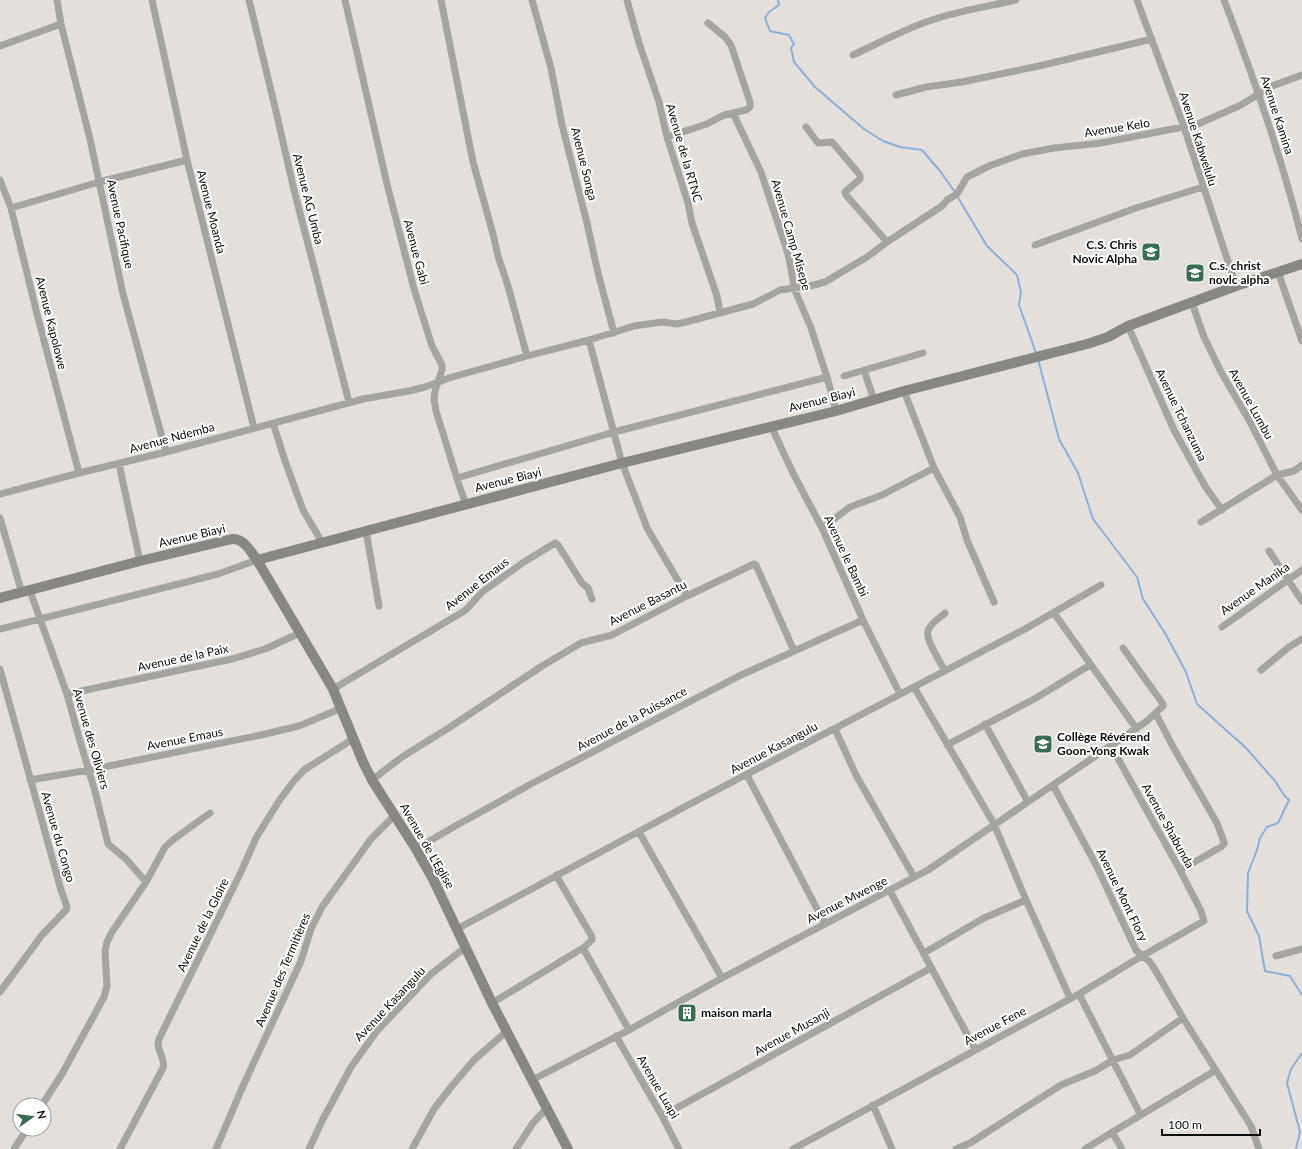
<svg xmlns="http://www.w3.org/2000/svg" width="1302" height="1149" viewBox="0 0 1302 1149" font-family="Lato,sans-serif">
	<rect width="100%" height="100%" fill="#e4dfda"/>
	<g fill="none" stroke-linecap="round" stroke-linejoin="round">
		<path stroke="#8aafda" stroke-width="2" d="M778 0 779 5 769 12 765 18 770 31 789 35 794 44 791 48 794 62 815 87 864 129 883 141 900 147 922 150 940 171 955 192
			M957 196 987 246 1017 275 1021 292 1019 305 1036 353
			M1038 359 1059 439 1078 473 1093 519 1137 577 1143 599 1165 633 1186 672 1197 704 1246 748 1275 781 1284 795 1289 800 1278 823 1267 827 1260 838 1257 850 1248 873 1247 911 1259 936 1265 971 1290 976 1302 995
			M1296 1149 1300 1132 1287 1083 1291 1069 1302 1053"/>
		<path stroke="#a5a4a1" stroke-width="7" d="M57 0 61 24 90 139 123 294 166 452
			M152 0 187 160 254 428
			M249 0 275 107 294 190 349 402
			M345 0 387 184 414 289 432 346 442 365V370L435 391 434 399 436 411 460 488 466 504
			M441 0 473 162 493 234 498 256 508 286 527 356
			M532 0 551 68 562 125 587 223 598 273 614 333
			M627 0 639 43 659 102 667 137 688 203 692 223 717 296 720 312
			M1137 0 1184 127 1236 286
			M1224 0C1254 78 1282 158 1302 239
			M708 23 725 37 731 45 750 102V107L746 110 733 113
			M0 46 61 24
			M853 55C881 42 908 27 938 18 963 10 990 6 1016 0
			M896 95 926 87 962 82 1039 66 1152 39
			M806 127 818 143 832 142 860 175V179L845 192 846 195 887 242
			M667 137 707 124 724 115 733 113 761 172 788 254 792 274 794 288 811 328 827 377 836 411
			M0 180 11 208 38 318 79 473
			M11 208 99 182 187 160
			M1035 245 1136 208 1203 187
			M1278 272 1302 341
			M1192 303 1204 337 1221 372 1249 420 1277 475 1302 510
			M1128 326 1174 430 1205 486 1222 510
			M589 340 622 463 641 512 647 528 687 596
			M864 370 874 400
			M844 376 923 353
			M904 391 934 468 960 517 967 540 994 602
			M273 423 285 461 303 510 322 542
			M771 426 793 473 822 528 863 620 900 694
			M119 464 140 561
			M457 478 614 432 827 377
			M0 494 79 473 166 452 363 399 409 391 425 387 452 377 527 356 589 340 634 326 662 322 677 324 686 322 753 304 780 290 810 286 825 282 867 257 887 242 942 206 947 200 957 194 967 177 989 166 1022 154 1054 148 1101 143 1198 124 1241 105 1272 86 1302 75
			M0 518 22 593
			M1201 522 1277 475 1294 471 1302 465
			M822 528 850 507 882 495 934 468
			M366 531 379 606
			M1269 551 1302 601
			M30 591 67 694 78 734 96 795 108 844 126 859 146 882
			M1054 613 1136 728
			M1222 627 1302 570
			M0 629 218 574 257 560
			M0 669 61 890 67 907 66 910 42 935 0 992
			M1261 670 1289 647 1302 639
			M945 671C941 663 925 639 928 631 930 623 940 618 945 613
			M914 687 994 824 1026 900 1070 998
			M333 689 466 610 482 592 524 562 555 543 558 545 582 583 588 588 592 599
			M67 694 232 659 265 649 300 633
			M1156 714 1172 745 1217 823 1224 842V844L1221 847 1180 870
			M985 724 1028 802
			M835 729 856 775 914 877
			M947 745 1036 698 1090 665
			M747 775 825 924
			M30 780 89 770 261 735 299 726 342 708
			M372 780 402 757 447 729 542 666 581 643 612 635 687 596 754 564 756 565 794 651
			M1053 785 1096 865 1136 950 1139 953 1149 961 1154 968 1183 1018 1251 1126 1259 1149
			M639 832 722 978
			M416 849 450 829 531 784 739 676 863 620
			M556 875 592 937V940L583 948 629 1030
			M890 891 975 1049
			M457 929 690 804 1025 629 1101 585
			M924 953 984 918 1026 900
			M1276 956 1302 949
			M1079 994 1140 1114
			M492 1003 583 948
			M616 1036 662 1116 679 1149
			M532 1080 629 1030 722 978 928 870 1147 721 1163 706V704L1123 648
			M42 1105 62 1074 104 997 107 986 105 951 107 942 112 932 146 882 165 847 174 839 210 813
			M873 1105 892 1149
			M662 1116 931 968
			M1112 1132 1122 1149
			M14 1149 27 1129
			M120 1149 163 1068C166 1058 155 1049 159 1039L241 872 256 838 279 801 293 782 304 770 353 739
			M216 1149 243 1086 301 961 311 929 322 907 371 839 394 816
			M309 1149 322 1121 351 1067 377 1031 431 974 466 947
			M412 1149 434 1109 451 1087 474 1060 507 1031
			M516 1149 533 1123 546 1109
			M793 1149 1079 994 1142 956 1204 921 1201 911 1180 870 1111 746
			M956 1149 970 1143 1061 1085 1095 1071 1113 1060 1130 1055 1183 1018
			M1085 1149C1128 1122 1172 1097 1216 1070"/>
		<path stroke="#898783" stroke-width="10" d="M257 560 622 463 836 411 904 391 1087 344 1108 337 1128 326 1236 286 1302 264
			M0 598 140 561 232 539C244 538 250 551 257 560L333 689 363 762 372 780 416 849 433 879 492 1003 568 1149"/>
	</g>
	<defs>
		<g id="school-square" transform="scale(1)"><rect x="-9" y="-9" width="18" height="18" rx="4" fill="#366d53" stroke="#fff"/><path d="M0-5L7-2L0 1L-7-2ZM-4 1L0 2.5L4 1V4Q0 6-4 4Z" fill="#fff"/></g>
		<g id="building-square" transform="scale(1)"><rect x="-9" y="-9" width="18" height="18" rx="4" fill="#366d53" stroke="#fff"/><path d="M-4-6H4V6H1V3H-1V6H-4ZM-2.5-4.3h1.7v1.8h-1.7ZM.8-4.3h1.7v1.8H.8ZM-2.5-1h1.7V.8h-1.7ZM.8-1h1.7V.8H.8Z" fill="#fff"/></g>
	</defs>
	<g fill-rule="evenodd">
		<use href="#school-square" x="1151" y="252"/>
		<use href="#school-square" x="1195" y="273"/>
		<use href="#school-square" x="1043" y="744"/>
		<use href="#building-square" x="687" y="1013"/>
	</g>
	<g text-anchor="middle" stroke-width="4" stroke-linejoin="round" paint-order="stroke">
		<g font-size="12" fill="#0d0c0a" stroke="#fff">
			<text transform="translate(1277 115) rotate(72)" y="4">Avenue Kamina</text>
			<text transform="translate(1117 128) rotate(-9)" y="4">Avenue Kelo</text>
			<text transform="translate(1198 139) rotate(72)" y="4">Avenue Kabwelulu</text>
			<text transform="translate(684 153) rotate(74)" y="4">Avenue de la RTNC</text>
			<text transform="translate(584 164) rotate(76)" y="4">Avenue Songa</text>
			<text transform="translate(308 199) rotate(76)" y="4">Avenue AG Umba</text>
			<text transform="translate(211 212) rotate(76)" y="4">Avenue Moanda</text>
			<text transform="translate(120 224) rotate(78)" y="4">Avenue Pacifique</text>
			<text transform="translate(791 235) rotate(74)" y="4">Avenue Camp Misepe</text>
			<text transform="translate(416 252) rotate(75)" y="4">Avenue Gabi</text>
			<text transform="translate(51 323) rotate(76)" y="4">Avenue Kapolowe</text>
			<text transform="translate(822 400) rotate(-14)" y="4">Avenue Biayi</text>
			<text transform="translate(1251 404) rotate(61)" y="4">Avenue Lumbu</text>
			<text transform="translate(1181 415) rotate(64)" y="4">Avenue Tchanzuma</text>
			<text transform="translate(172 438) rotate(-15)" y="4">Avenue Ndemba</text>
			<text transform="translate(508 480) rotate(-14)" y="4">Avenue Biayi</text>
			<text transform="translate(192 536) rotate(-13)" y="4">Avenue Biayi</text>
			<text transform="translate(846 556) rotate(65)" y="4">Avenue le Bambi</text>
			<text transform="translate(477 584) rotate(-38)" y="4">Avenue Emaus</text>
			<text transform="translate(1255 589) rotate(-35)" y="4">Avenue Manika</text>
			<text transform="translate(648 603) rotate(-27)" y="4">Avenue Basantu</text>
			<text transform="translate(183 658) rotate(-12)" y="4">Avenue de la Paix</text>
			<text transform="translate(632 719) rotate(-28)" y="4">Avenue de la Puissance</text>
			<text transform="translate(91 739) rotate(74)" y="4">Avenue des Oliviers</text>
			<text transform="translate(185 739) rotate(-11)" y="4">Avenue Emaus</text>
			<text transform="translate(774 748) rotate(-28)" y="4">Avenue Kasangulu</text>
			<text transform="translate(1168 826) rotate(61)" y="4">Avenue Shabunda</text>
			<text transform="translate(58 837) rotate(74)" y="4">Avenue du Congo</text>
			<text transform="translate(427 846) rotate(60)" y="4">Avenue de L'Eglise</text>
			<text transform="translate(1122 895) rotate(64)" y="4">Avenue Mont Flory</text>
			<text transform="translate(847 900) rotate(-27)" y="4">Avenue Mwenge</text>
			<text transform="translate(203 925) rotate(-64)" y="4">Avenue de la Gloire</text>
			<text transform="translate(283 970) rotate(-67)" y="4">Avenue des Termitières</text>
			<text transform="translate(390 1004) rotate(-47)" y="4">Avenue Kasangulu</text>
			<text transform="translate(995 1026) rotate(-28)" y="4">Avenue Fene</text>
			<text transform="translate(792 1032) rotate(-29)" y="4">Avenue Musanji</text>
			<text transform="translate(658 1087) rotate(60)" y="4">Avenue Luapi</text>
		</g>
		<g font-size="12" font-weight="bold" fill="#0d0c0a" stroke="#fff" text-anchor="start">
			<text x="1137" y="249" text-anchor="end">C.S. Chris<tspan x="1137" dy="14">Novic Alpha</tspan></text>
			<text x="1209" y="270">C.s. christ<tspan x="1209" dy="14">novlc alpha</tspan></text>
			<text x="1057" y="741">Collège Révérend<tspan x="1057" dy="14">Goon-Yong Kwak</tspan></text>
			<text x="701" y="1017">maison marla</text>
		</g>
	</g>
	<g transform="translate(32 1117) rotate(76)"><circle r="19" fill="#ffffff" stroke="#9e9e9d"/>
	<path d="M0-3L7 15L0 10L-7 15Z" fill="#366d53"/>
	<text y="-6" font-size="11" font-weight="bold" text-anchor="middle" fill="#0d0c0a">N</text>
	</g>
	<path d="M1162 1129v6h98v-6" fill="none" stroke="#0d0c0a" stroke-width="2"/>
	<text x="1168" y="1129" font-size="12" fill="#0d0c0a" stroke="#ffffff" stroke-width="3" paint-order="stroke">100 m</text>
</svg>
